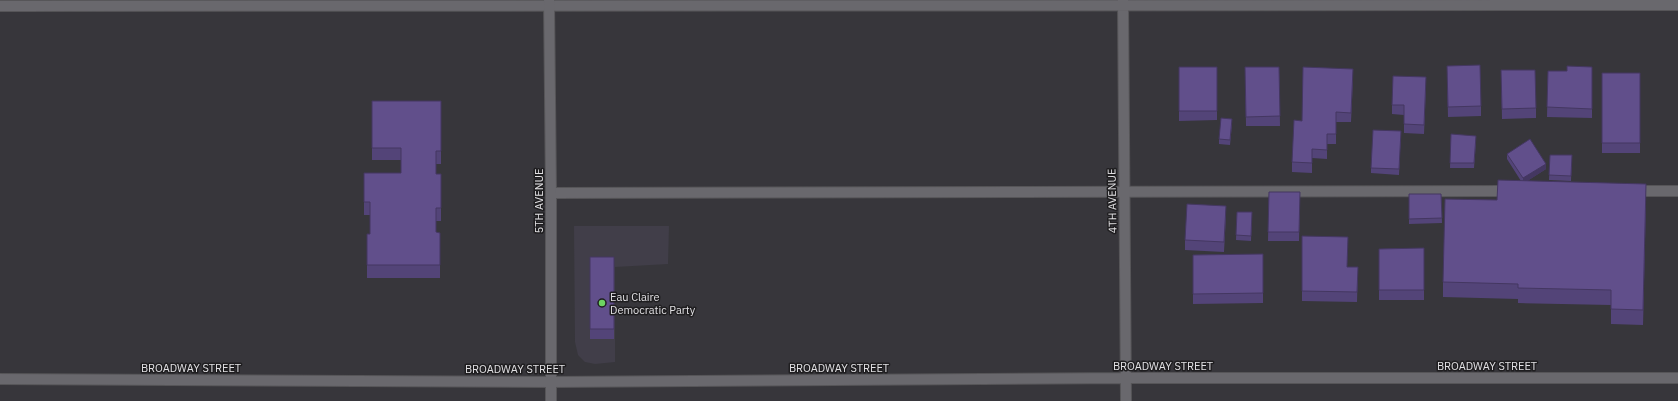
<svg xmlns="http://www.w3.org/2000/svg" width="1678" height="401" viewBox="0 0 1678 401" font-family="'IBM Plex Sans',sans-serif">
	<rect width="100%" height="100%" fill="#37363b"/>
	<path fill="#413e49" d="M574 226H669L668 264 615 267V362L595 364 585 362 578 355 575 342Z"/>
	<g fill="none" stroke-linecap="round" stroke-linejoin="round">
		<g stroke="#565558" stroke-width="12">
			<path id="lane" d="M1632 191H1678
				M551 193 1510 191"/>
		</g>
		<g stroke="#565558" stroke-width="12">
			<path id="street" d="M1123 0 1126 401
				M0 6 1678 5
				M0 379 551 382 1126 378H1678"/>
		</g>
		<g stroke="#565558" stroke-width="12">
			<path id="secondary" d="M549 0 551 193V401"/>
		</g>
		<use href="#lane" stroke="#69686d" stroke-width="10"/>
		<use href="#street" stroke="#69686d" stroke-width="10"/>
		<use href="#secondary" stroke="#69686d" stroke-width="10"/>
	</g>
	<path fill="#534478" d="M1179 67H1217V120L1179 121Z
		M1245 67H1279L1280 126H1246Z
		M1592 67V118L1547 117 1548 71H1567Z
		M1501 70 1536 108V118L1502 119Z
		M1602 73H1640V153H1602Z
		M1447 75 1481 106V116L1448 117Z
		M1353 78 1351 122H1336V144H1327V159L1312 158V173L1292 172V162L1302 121Z
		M1426 86 1424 134 1404 133V115L1392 114V105Z
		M372 101H441V164H436V174H441V221H436V232L440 233V278H367V234H370V215H364V173H401V160H372Z
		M1232 124 1230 145 1219 144V139Z
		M1401 131 1399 175 1371 173V168Z
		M1451 134 1476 141 1474 168H1450Z
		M1507 154 1546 169 1527 181 1646 199 1643 325 1611 324V305L1518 303V299L1443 297V282L1521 181 1507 159Z
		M1550 155H1572L1571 181 1549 180Z
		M1269 192H1300L1299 241H1268Z
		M1409 194H1441L1442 223 1409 224Z
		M1237 212H1252L1251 241 1236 240Z
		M1226 215 1224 252 1185 250V240Z
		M1302 236 1347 267H1358L1357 302 1302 301Z
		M1424 248V300H1379V249Z
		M1263 254V303L1193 304V255Z
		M590 257H614V339H590Z"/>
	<path fill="#443761" d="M1546 164V169L1523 184V178Z
		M1646 184V199L1643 325V310Z"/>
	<path fill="#614f8b" stroke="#443761" d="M1480 65 1481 106 1448 107 1447 66Z
		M1567 66 1592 67V109L1547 107 1548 71H1567Z
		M1179 67H1217V111H1179Z
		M1245 67H1279L1280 116 1246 117Z
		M1303 67 1353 69 1351 113 1336 112V134H1327V150L1312 149V163L1292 162 1294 120 1302 121Z
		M1501 70H1535L1536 108 1502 109Z
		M1602 73H1640V143H1602Z
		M1393 76 1426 77 1424 125 1404 124V105H1392Z
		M372 101H441V151H436V174H441V208H436V232L440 233V265H367V234H370V202H364V173H401V148H372Z
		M1221 118 1232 119 1230 140 1219 139Z
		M1373 130 1401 131 1399 169 1371 168Z
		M1451 134 1476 136 1474 163H1450Z
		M1530 139 1546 164 1523 178 1507 154Z
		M1550 155H1572L1571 176 1549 175Z
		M1498 180 1646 184 1643 310 1611 309V290L1518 288V284L1443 282 1445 199 1497 200Z
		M1269 192H1300L1299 232H1268Z
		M1409 194H1441L1442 218 1409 219Z
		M1187 204 1226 206 1224 242 1185 240Z
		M1237 212H1252L1251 236 1236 235Z
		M1302 236 1348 237 1347 267H1358L1357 292 1302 291Z
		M1424 248V290H1379V249Z
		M1263 254V293L1193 294V255Z
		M590 257H614V329H590Z"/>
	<circle fill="#6dd362" stroke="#1f1e20" stroke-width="1.5" cx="602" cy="303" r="4"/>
	<g text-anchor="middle" stroke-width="3" stroke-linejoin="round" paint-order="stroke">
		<g font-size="11" fill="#e2e1e4" stroke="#1f1e20">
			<text transform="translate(539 201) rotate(-90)" y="4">5TH AVENUE</text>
			<text transform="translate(1112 201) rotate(-91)" y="4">4TH AVENUE</text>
			<text x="1163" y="370">BROADWAY STREET</text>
			<text x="1487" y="370">BROADWAY STREET</text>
			<text x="191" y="372">BROADWAY STREET</text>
			<text x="839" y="372">BROADWAY STREET</text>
			<text x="515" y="373">BROADWAY STREET</text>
		</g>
		<g font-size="11" fill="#e2e1e4" stroke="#1f1e20" text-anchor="start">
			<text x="610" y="301">Eau Claire<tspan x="610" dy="13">Democratic Party</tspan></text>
		</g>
	</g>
</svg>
